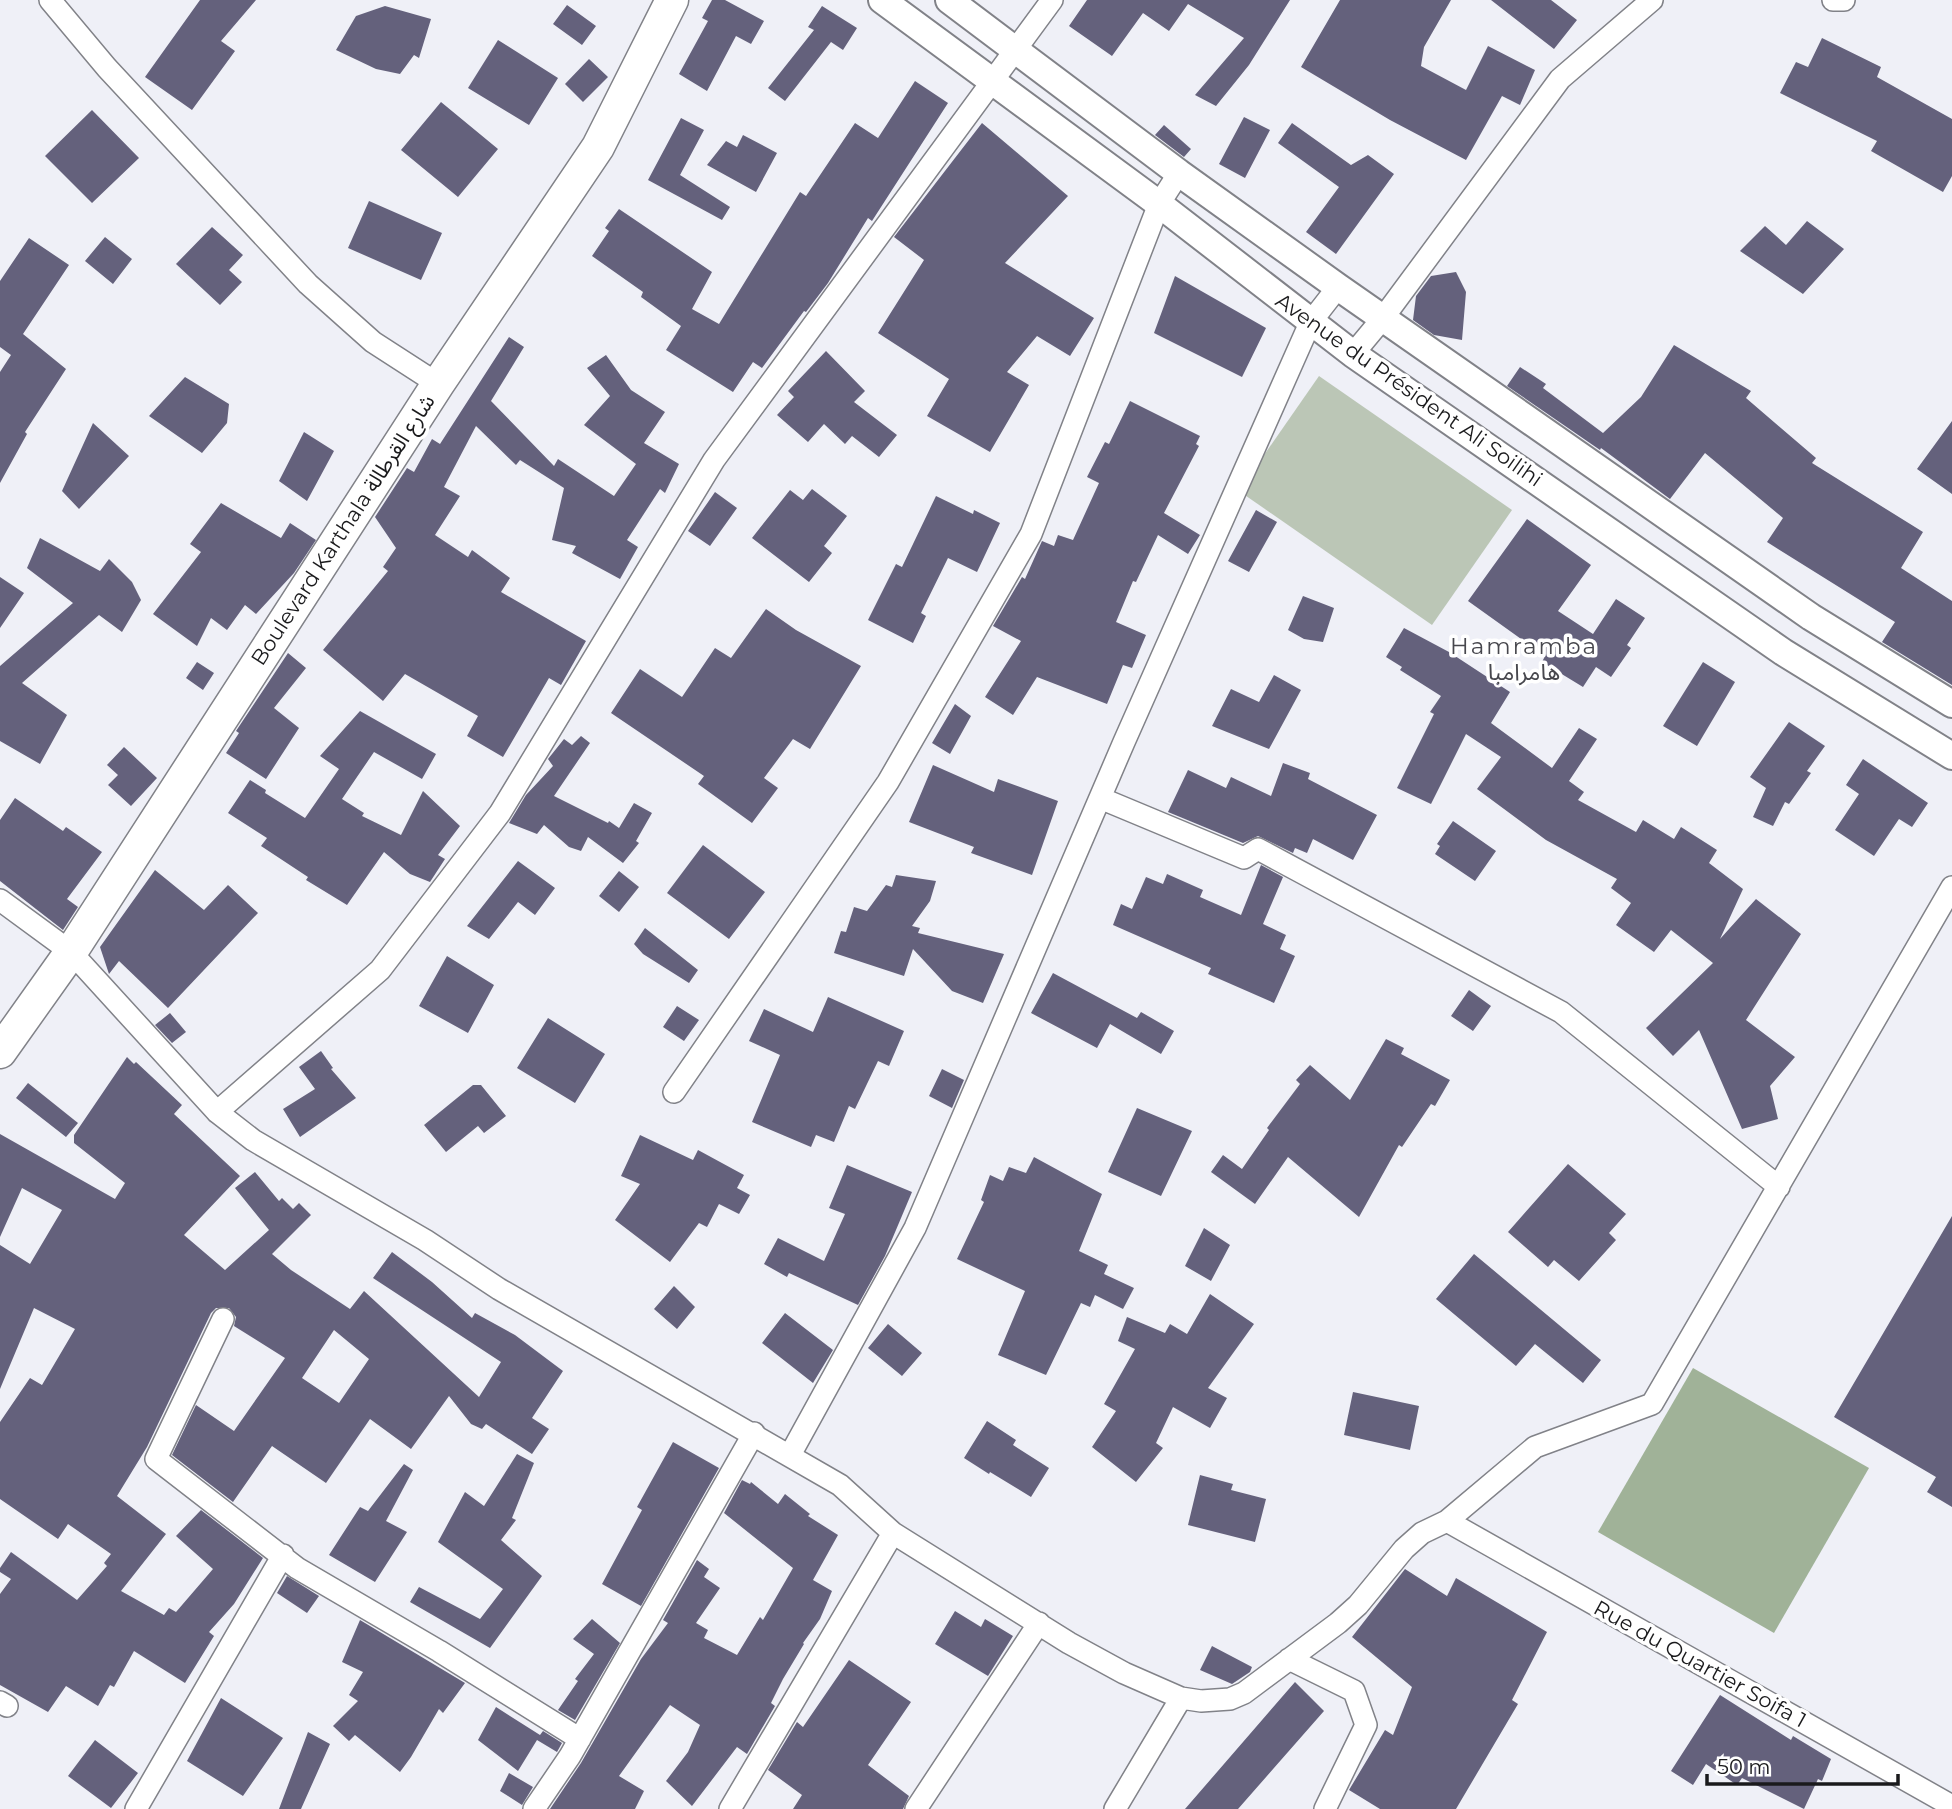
<svg xmlns="http://www.w3.org/2000/svg" width="1952" height="1809" viewBox="0 0 1952 1809" font-family="Montserrat,'Noto Sans Arabic',sans-serif">
	<rect width="100%" height="100%" fill="#eff0f7"/>
	<path fill="#bbc6b6" d="M1319 376 1512 510 1432 625 1239 491Z"/>
	<path fill="#a0b298" d="M1693 1368 1869 1468 1774 1633 1598 1532Z"/>
	<path fill="#64617c" fill-rule="evenodd" d="M200 0H256L221 41 235 51 192 110 145 77Z
		M712 0H725L764 21 751 44 736 36 707 91 679 74 708 21 702 18Z
		M1087 0H1290L1249 65 1216 106 1195 95 1244 38 1188 4 1169 31 1143 13 1112 56 1069 26Z
		M1340 0H1451L1424 47 1421 66 1466 90 1488 46 1535 70 1520 105 1502 96 1466 160 1390 120 1301 67Z
		M1491 0H1551L1577 20 1554 49Z
		M567 5 596 26 582 45 553 24Z
		M385 6 431 19 419 58 414 55 400 74 376 69 336 50 356 16Z
		M822 6 857 28 843 50 831 42 785 101 768 88 814 30 808 27Z
		M1822 38 1881 67 1877 77 1952 119V176L1943 192 1871 151 1877 141 1780 93 1796 62 1808 67Z
		M498 40 558 78 529 125 468 88Z
		M589 59 608 77 583 102 565 84Z
		M915 81 948 103 872 221 868 218 828 283 806 312 804 311 762 368 753 362 733 392 666 350 681 326 641 297 643 292 592 256 609 231 605 228 619 209 712 272 692 309 719 324 800 192 806 196 855 123 878 138Z
		M441 102 498 149 458 197 401 150Z
		M92 110 139 158 92 203 45 156Z
		M1244 117 1270 130 1245 178 1219 164Z
		M681 118 704 130 680 175 730 207 722 220 648 180Z
		M982 123 1068 196 1005 263 1094 318 1070 356 1037 336 1007 372 1029 385 990 452 927 416 949 379 878 333 924 260 894 237Z
		M1292 123 1351 165 1368 155 1394 174 1336 254 1306 232 1339 187 1278 143Z
		M1164 125 1191 149 1184 157 1155 135Z
		M743 135 777 153 756 192 707 165 726 141 737 147Z
		M369 201 442 233 421 280 348 248Z
		M1807 221 1844 249 1803 294 1740 251 1765 226 1786 245Z
		M212 227 243 255 229 270 242 282 220 305 176 264Z
		M105 237 132 259 113 284 85 261Z
		M29 238 69 265 23 334 66 369 25 432 27 434 0 483V372L11 355 0 347V281Z
		M1456 272 1466 292 1462 340 1434 335 1413 320 1416 296 1431 276Z
		M1175 276 1266 328 1242 377 1154 333Z
		M509 337 524 347 491 401 554 466 558 459 614 496 636 464 584 425 610 396 587 368 606 355 631 390 665 412 644 443 679 464 665 493 660 489 627 540 638 547 620 579 572 553 576 546 552 540 564 488 520 460 516 465 476 426 444 487 460 496 435 535 468 557 472 550 510 578 501 592 586 641 561 685 549 678 503 757 467 736 478 716 405 674 383 701 323 650 388 571 383 567 396 548 375 517 407 468 414 472 432 439 440 444Z
		M1674 345 1751 391 1746 398 1816 458 1812 463 1923 532 1901 568 1952 601V685L1882 642 1895 622 1767 542 1783 518 1705 453 1670 499 1601 448 1600 450 1507 386 1520 367 1546 384 1543 388 1603 433 1641 397Z
		M826 351 865 391 854 402 897 435 879 457 852 436 845 444 824 424 808 442 777 415 794 397 788 391Z
		M185 377 229 404 227 423 202 453 149 416Z
		M1130 401 1200 436 1196 444 1199 446 1164 513 1200 535 1188 554 1158 535 1136 582 1133 581 1116 622 1146 635 1132 668 1123 665 1107 704 1037 677 1013 715 985 697 1021 641 993 626 1022 577 1025 579 1042 541 1054 546 1058 535 1073 540 1099 483 1087 477 1105 442 1109 444Z
		M1952 421V494L1917 469Z
		M93 423 129 456 79 509 62 491Z
		M304 432 334 451 307 501 279 481Z
		M812 489 847 516 824 546 832 553 809 582 752 538 790 490 803 500Z
		M715 492 737 508 710 546 688 531Z
		M936 496 973 514 974 510 1000 523 977 572 948 558 921 613 926 616 913 643 868 620 896 564 902 567Z
		M221 503 281 538 290 523 316 540 294 573 256 614 245 605 227 630 211 618 197 646 153 614 201 552 190 544Z
		M1256 510 1277 522 1249 572 1228 561Z
		M1527 519 1591 565 1558 611 1593 634 1616 599 1645 618 1627 645 1631 648 1611 677 1596 667 1583 687 1542 662 1545 656 1468 601Z
		M40 538 100 571 109 559 132 582 141 600 122 632 99 615 22 683 67 715 40 764 0 741V666L73 603 27 568Z
		M0 577 24 593 0 628Z
		M1303 596 1334 608 1323 642 1304 639 1288 630Z
		M766 609 796 630 861 666 810 749 793 739 764 778 778 788 752 823 698 784 704 776 611 713 640 669 682 697 715 648 731 658Z
		M1404 628 1449 652 1510 692 1491 723 1552 768 1579 728 1597 739 1569 781 1584 792 1578 800 1636 832 1643 820 1674 839 1681 827 1717 850 1709 863 1743 889 1720 939 1756 899 1801 934 1746 1020 1795 1057 1770 1086 1778 1119 1742 1129 1699 1030 1673 1056 1646 1028 1713 963 1671 930 1654 952 1616 925 1631 903 1611 888 1617 879 1546 840 1477 789 1501 757 1466 734 1431 804 1397 788 1434 714 1430 712 1441 696 1400 670 1402 667 1386 657Z
		M288 653 306 668 274 708 299 728 266 779 226 753 239 733 236 731Z
		M197 662 214 673 203 690 186 678Z
		M1703 662 1735 682 1697 746 1663 726Z
		M1274 675 1301 690 1269 749 1212 726 1231 689 1259 702Z
		M955 704 971 716 950 754 932 743Z
		M360 711 436 754 422 779 374 752 342 799 364 813 362 816 401 835 423 791 460 826 438 855 445 859 430 882 410 874 384 852 347 905 306 880 308 877 261 846 267 838 228 813 250 780 266 790 265 793 305 818 339 769 320 756Z
		M1789 722 1825 746 1807 771 1811 773 1789 804 1785 802 1773 826 1753 817 1766 788 1750 777Z
		M581 736 590 743 554 796 608 823 609 821 619 828 634 803 652 813 636 841 639 843 623 863 588 837 581 851 569 847 544 825 537 834 509 823 526 795 553 766 548 759 564 739 572 745Z
		M124 747 157 778 131 806 108 785 118 775 107 765Z
		M1863 759 1928 803 1912 827 1899 819 1874 856 1835 830 1859 794 1846 785Z
		M1283 763 1310 773 1308 779 1377 815 1353 860 1313 839 1307 853 1295 848 1293 853 1258 836 1243 843 1168 812 1188 770 1226 788 1231 777 1271 796Z
		M933 765 994 792 998 779 1058 801 1032 875 971 853 974 847 909 822Z
		M15 798 63 831 66 827 102 852 67 899 78 907 63 930 0 881V820Z
		M1453 821 1496 851 1475 881 1435 854 1440 846 1437 844Z
		M703 845 765 892 729 939 667 893Z
		M518 861 555 888 535 915 518 902 489 939 467 926Z
		M1261 865 1283 877 1263 924 1286 935 1280 949 1295 956 1274 1003 1208 974 1211 968 1113 925 1121 904 1132 909 1146 877 1163 884 1167 874 1203 890 1200 897 1241 915Z
		M155 870 204 910 228 885 258 913 168 1008 119 961 109 974 100 947Z
		M619 871 639 887 619 912 599 896Z
		M896 875 936 881 930 901 912 926 920 928 918 933 1004 954 983 1003 952 991 913 949 904 976 834 953 841 931 846 932 854 907 867 911 886 885 892 887Z
		M645 928 698 970 689 983 643 954 634 944Z
		M447 956 494 985 468 1033 419 1006Z
		M1053 973 1137 1018 1141 1012 1174 1031 1161 1054 1110 1024 1097 1048 1031 1013Z
		M1469 990 1491 1006 1473 1031 1451 1016Z
		M828 997 904 1031 889 1066 878 1061 855 1109 849 1106 834 1142 816 1135 811 1147 752 1122 780 1055 749 1041 764 1009 813 1032Z
		M677 1006 699 1020 684 1041 663 1027Z
		M170 1013 186 1032 172 1043 155 1025Z
		M548 1018 605 1054 575 1103 517 1068Z
		M1386 1039 1404 1048 1401 1054 1450 1080 1435 1106 1431 1104 1402 1147 1399 1145 1359 1217 1288 1157 1255 1204 1211 1172 1223 1155 1242 1169 1269 1130 1267 1128 1300 1084 1296 1080 1310 1065 1350 1100Z
		M321 1051 333 1068 331 1069 356 1098 300 1137 283 1109 315 1089 299 1067Z
		M127 1057 134 1064 136 1062 182 1105 174 1114 240 1176 184 1235 225 1270 269 1230 235 1188 255 1172 279 1201 282 1198 293 1209 299 1203 311 1215 272 1254 291 1270 350 1309 364 1291 479 1397 501 1362 373 1278 392 1252 432 1282 472 1318 475 1313 515 1335 563 1371 532 1418 549 1429 532 1454 486 1424 482 1429 471 1424 449 1396 411 1449 370 1419 326 1483 272 1446 233 1502 172 1455 196 1405 234 1431 285 1358 234 1326 236 1317 229 1308H216L211 1313 147 1447 117 1496 166 1534 121 1591 164 1615 169 1608 176 1612 213 1569 176 1536 201 1510 263 1558 234 1604 209 1632 214 1636 185 1683 134 1651 114 1687 110 1685 98 1706 66 1686 48 1712 0 1685V1594L11 1579 0 1572V1568L11 1552 77 1600 107 1566 104 1563 111 1554 68 1524 58 1539 0 1499V1422L30 1378 42 1385 75 1329 34 1308 0 1389V1245L30 1264 62 1210 22 1188 0 1237V1134L115 1199 125 1183 74 1143V1135ZM334 1330 369 1359 339 1403 302 1378Z
		M942 1069 964 1080 952 1108 929 1096Z
		M28 1083 78 1123 66 1137 16 1098Z
		M473 1085H481L506 1116 484 1133 478 1126 446 1152 424 1125Z
		M1137 1108 1192 1131 1161 1196 1108 1172Z
		M640 1135 693 1160 698 1150 744 1175 737 1188 750 1195 739 1214 719 1204 707 1227 699 1223 670 1262 615 1220 640 1184 621 1176Z
		M1034 1157 1102 1194 1079 1251 1108 1265 1104 1274 1134 1288 1123 1309 1095 1295 1090 1307 1081 1303 1046 1375 998 1355 1025 1291 957 1259 984 1202 981 1200 990 1175 1003 1181 1009 1167 1026 1173Z
		M1568 1164 1626 1214 1609 1233 1616 1240 1579 1281 1554 1260 1548 1267 1508 1232Z
		M847 1165 912 1192 885 1256 858 1305 789 1273 787 1277 764 1264 778 1238 824 1261 845 1214 829 1208Z
		M1952 1216V1507L1927 1492 1936 1477 1834 1417Z
		M1204 1228 1230 1245 1211 1281 1185 1266Z
		M1474 1254 1601 1360 1583 1383 1535 1344 1516 1366 1436 1299Z
		M674 1286 695 1307 677 1329 654 1309Z
		M1210 1294 1254 1324 1208 1388 1227 1398 1210 1428 1173 1407 1156 1443 1163 1448 1136 1482 1092 1447 1116 1411 1104 1404 1135 1349 1118 1341 1127 1317 1165 1333 1170 1324 1187 1334Z
		M785 1313 833 1350 813 1383 762 1343Z
		M888 1324 922 1353 902 1376 868 1348Z
		M1353 1392 1419 1406 1410 1450 1344 1435Z
		M987 1421 1016 1440 1013 1445 1049 1468 1031 1497 990 1472 989 1474 964 1458Z
		M673 1442 719 1468 641 1606 602 1584 642 1510 637 1507Z
		M517 1454 534 1463 512 1518 516 1520 501 1540 542 1576 490 1648 410 1602 419 1587 480 1619 503 1589 438 1542 465 1492 484 1506Z
		M404 1464 413 1470 386 1521 407 1532 375 1582 329 1555 360 1507 368 1511Z
		M1200 1475 1233 1484 1231 1490 1266 1499 1255 1542 1188 1525Z
		M742 1480 750 1484 751 1482 778 1504 785 1494 810 1514 808 1516 838 1535 813 1580 832 1591 820 1619 803 1643 804 1644 783 1679 771 1703 775 1706 747 1754 737 1747 692 1806 666 1781 688 1752 700 1725 670 1705 619 1776 644 1791 635 1809H550L581 1763 641 1659 668 1623 663 1620 697 1560 709 1569 704 1577 720 1588 696 1623 708 1630 704 1638 737 1655 760 1617 763 1620 793 1568 724 1513Z
		M1405 1569 1447 1596 1456 1578 1547 1632 1512 1700 1518 1704 1456 1809H1380L1349 1790 1385 1730 1393 1735 1412 1687 1352 1637Z
		M287 1576 319 1596 307 1613 277 1593Z
		M955 1611 981 1627 985 1619 1013 1636 988 1676 935 1644Z
		M592 1619 620 1643 575 1720 558 1710 578 1681 575 1679 594 1654 573 1639Z
		M360 1620 465 1683 443 1713 439 1709 411 1757 400 1772 355 1735 349 1741 333 1726 358 1701 349 1695 363 1672 342 1662Z
		M1212 1646 1252 1667 1250 1672 1232 1684 1200 1670Z
		M849 1660 911 1702 868 1765 909 1796 903 1809H793L802 1795 768 1770 797 1722 803 1727Z
		M1295 1682 1324 1711 1238 1809H1185Z
		M1720 1695 1791 1740 1793 1736 1831 1759 1822 1781 1818 1779 1804 1809 1742 1778 1737 1785 1706 1764 1693 1785 1671 1771Z
		M221 1698 283 1738 243 1796 187 1761Z
		M496 1707 540 1735 543 1731 562 1743 557 1752 537 1740 518 1771 478 1740Z
		M308 1732 330 1744 301 1809H279Z
		M95 1740 138 1773 111 1808 68 1776Z
		M509 1773 533 1787 522 1805 500 1791Z"/>
	<g fill="none" stroke-linecap="round" stroke-linejoin="round">
		<g stroke="#818288" stroke-width="24">
			<path id="minor" d="M50 0 107 68 308 284 373 342 438 384
				M1833 0H1844
				M1353 354 1383 318 1560 79 1652 0
				M1100 798 1244 858 1258 849 1561 1012 1779 1187
				M0 900 71 952 217 1112 253 1140 425 1240 499 1289 840 1485 893 1533 1069 1643 1124 1673 1181 1698 1201 1701 1230 1699 1244 1693 1338 1623 1358 1605 1404 1549 1422 1533 1447 1521 1535 1447 1652 1404 1952 887
				M674 1092 888 782 1031 534 1159 204 1179 173
				M217 1112 380 970 500 813 714 460 1052 0
				M223 1319 156 1459 297 1568 439 1651 580 1739
				M790 1455 915 1228 1124 742 1310 323 1338 287
				M1447 1521 1952 1806
				M1289 1659 1354 1691 1366 1725 1325 1809
				M0 1702 7 1706
				M136 1809 283 1555
				M534 1809 570 1756 754 1433
				M730 1809 893 1533
				M916 1809 1039 1623
				M1115 1809 1181 1698"/>
		</g>
		<g stroke="#818288" stroke-width="30">
			<path id="tertiary" d="M882 0 1159 204 1353 354 1783 652 1952 756
				M949 0 1179 173 1338 287 1811 617 1952 704"/>
		</g>
		<g stroke="#818288" stroke-width="35">
			<path id="primary" d="M0 1052 71 952 438 384 598 147 672 0"/>
		</g>
		<use href="#minor" stroke="#fff" stroke-width="21"/>
		<use href="#tertiary" stroke="#fff" stroke-width="26"/>
		<use href="#primary" stroke="#fff" stroke-width="32"/>
	</g>
	<g text-anchor="middle" stroke-width="7" stroke-linejoin="round" paint-order="stroke">
		<g font-size="21" fill="#1a1a1c" stroke="#fff">
			<text transform="translate(1409 390) rotate(35)" y="7">Avenue du Président Ali Soilihi</text>
			<text transform="translate(343 530) rotate(-57)" y="7">Boulevard Karthala شارع القرطالة</text>
			<text transform="translate(1700 1664) rotate(29)" y="7">Rue du Quartier Soifa 1</text>
		</g>
		<g font-size="23" letter-spacing="2" fill="#47474d" stroke="#fff">
			<text x="1524" y="654">Hamramba<tspan x="1524" dy="26">هامرامبا</tspan></text>
		</g>
	</g>
	<path d="M1707 1774v10h191v-10" fill="none" stroke="#1a1a1c" stroke-width="3.5"/>
	<text x="1717" y="1774" font-size="21" fill="#1a1a1c" stroke="#ffffff" stroke-width="5" paint-order="stroke">50 m</text>
</svg>
